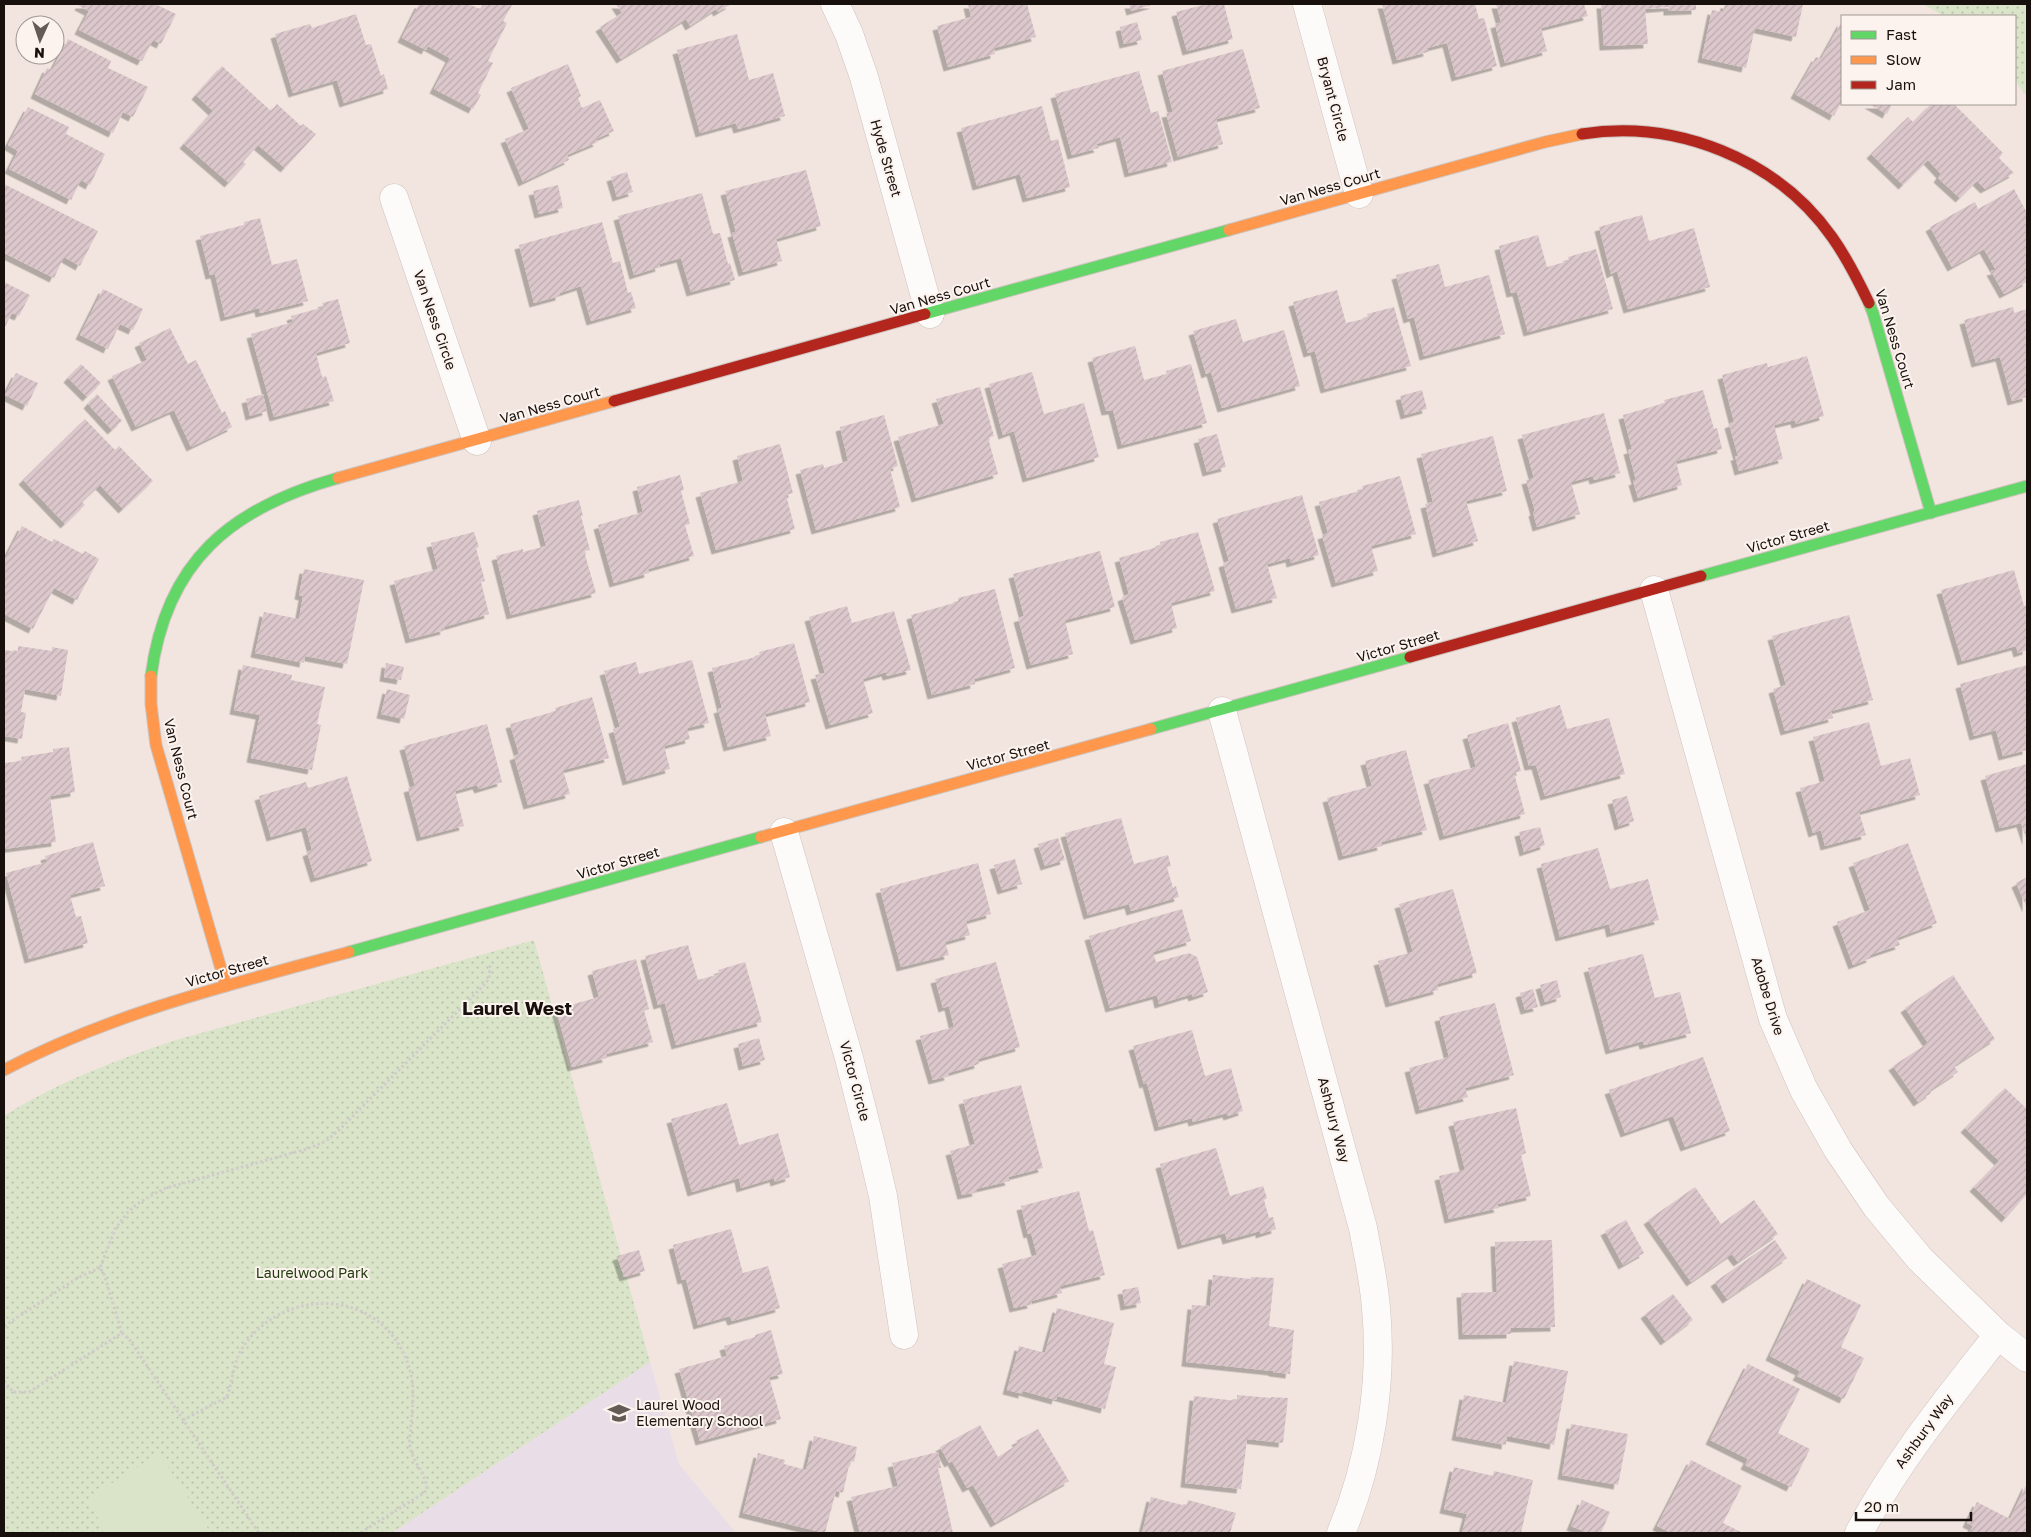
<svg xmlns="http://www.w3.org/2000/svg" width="2031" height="1537" viewBox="0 0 2031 1537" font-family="'Golos Text',sans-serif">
	<defs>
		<pattern id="park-dots" width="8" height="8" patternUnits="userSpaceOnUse" patternTransform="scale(1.25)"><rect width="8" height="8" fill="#dae4c8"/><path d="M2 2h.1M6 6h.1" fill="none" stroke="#bac3ab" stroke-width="1.8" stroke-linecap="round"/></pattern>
		<pattern id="building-hatch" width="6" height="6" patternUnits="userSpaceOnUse" patternTransform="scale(1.25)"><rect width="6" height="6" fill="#dcc8cc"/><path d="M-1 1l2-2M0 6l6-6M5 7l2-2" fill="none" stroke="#bcabae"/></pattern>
		<filter id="shadow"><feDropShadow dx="-4.5" dy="4.5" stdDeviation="0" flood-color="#0004"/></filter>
	</defs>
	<rect width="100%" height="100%" fill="#f2e5df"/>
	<path fill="#e9dee7" d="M650 1362 679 1464 736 1533H392Z"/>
	<path fill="url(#park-dots)" d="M1923 4H2027V97L2015 81V16H1944Z
		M534 940 650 1362 392 1533H4V1116C58 1082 116 1060 176 1040Z"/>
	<path fill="#dae4c8" d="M159 1453 211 1533H108L86 1500Z"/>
	<path fill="url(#building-hatch)" filter="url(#shadow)" d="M80 4H155L176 14 161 44 153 40 142 61 79 30 89 11 79 6Z
		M419 4H468L480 9 483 4 512 5 503 21 507 23 488 61 493 63 478 93 481 95 473 109 434 89 450 58 428 46 426 50 402 38Z
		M616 4H731L718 12 716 9 690 26 686 19 621 59 600 27 622 13Z
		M968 4H1027L1036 37 994 48 995 54 948 67 937 26 971 17Z
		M1129 4H1155L1131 11Z
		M1207 4H1224L1233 39 1187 51 1176 12Z
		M1382 4H1475L1479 19 1484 18 1497 66 1456 77 1447 43 1427 48 1428 52 1397 60Z
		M1496 4H1584L1588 16 1541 28 1547 51 1505 63 1495 24 1501 22Z
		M1601 4H1696V10L1668 11V7L1645 9 1648 44 1604 46Z
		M1725 4H1803L1796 37 1755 28 1746 68 1702 58 1712 10 1723 12Z
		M356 14 366 45 371 44 381 76 384 74 388 89 344 103 337 80 293 93 275 34 310 24 312 28Z
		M1842 21V101L1834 116 1795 94 1816 57 1821 59Z
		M1137 22 1142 40 1124 44 1120 27Z
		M737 34 749 80 773 73 785 116 738 129 736 123 700 133 677 50Z
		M68 39 111 61 108 68 148 87 133 117 123 112 113 133 35 94 47 68 52 70Z
		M1243 49 1260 108 1216 119 1223 144 1178 157 1166 113 1173 112 1162 71Z
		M568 64 581 96 578 98 582 108 600 100 614 131 596 139 598 142 567 155 569 160 523 182 505 139 529 129 511 88Z
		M222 66 271 111 277 104 301 126 303 124 316 134 285 168 258 145 243 162 246 164 229 183 184 144 213 111 196 95Z
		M1139 71 1151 113 1158 111 1172 162 1129 173 1120 137 1096 144 1099 148 1072 155 1055 94Z
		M1869 104H1892L1887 114Z
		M1931 104H1954L2003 153 1999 158 2014 173 1985 189 1977 181 1960 198 1938 178 1941 174 1928 160 1903 185 1871 154 1908 117 1913 122Z
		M1042 106 1051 141 1058 139 1070 187 1027 198 1020 174 977 186 961 128Z
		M28 107 69 127 66 134 105 154 90 185 81 180 71 200 9 169 18 151 8 145Z
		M806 170 821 226 776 239 782 261 743 272 732 233 736 232 725 191Z
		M627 172 633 192 617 197 611 177Z
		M4 184 98 231 80 266 64 257 54 278 4 253Z
		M558 185 563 208 539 214 533 191Z
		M2014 189 2027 213V282L2004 294 1991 271 1996 270 1984 249 1952 267 1930 227 1975 202 1978 209Z
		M702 193 713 234 720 233 728 264 730 263 735 280 691 292 681 258 659 264 660 267 634 275 618 216Z
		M1642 215 1649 241 1694 228 1710 287 1628 309 1617 271 1611 274 1599 227Z
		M260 218 272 265 297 259 308 301 260 313 259 308 225 317 215 274 210 275 200 236 244 225V222Z
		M602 222 613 263 620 261 628 293 631 292 636 308 591 321 581 286 560 293V296L534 303 519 245Z
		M1538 235 1547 267 1569 261 1568 257 1596 249 1613 309 1528 332 1517 292 1511 293 1499 246Z
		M1439 264 1445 287 1489 275 1505 334 1424 356 1414 317 1408 319 1396 275Z
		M4 282 30 295 19 316 12 313 4 329Z
		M103 289 143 309 133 330 120 324 108 349 80 335Z
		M1337 290 1346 323 1368 318 1367 314 1394 307 1411 366 1325 389 1315 351 1308 353 1293 302Z
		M338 299 350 343 316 353 322 377 326 376 334 401 274 417 251 334 293 322 291 316 324 307 322 303Z
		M2013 307 2014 313 2027 309V397L2012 401 2000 357 1976 363 1964 320Z
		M1236 319 1243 342 1284 330 1300 386 1222 408 1211 372 1206 374 1193 331Z
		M170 328 188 364 196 360 222 413 225 411 232 427 191 447 174 410 136 427 112 376 147 360 139 343Z
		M1135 346 1144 380 1167 374 1166 371 1191 364 1207 423 1122 445 1113 410 1106 411 1092 358Z
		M1807 356 1824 416 1796 424 1795 420 1774 425 1783 459 1739 471 1735 456H1738L1729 424 1734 422 1722 375 1767 363 1768 367Z
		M81 364 101 383 87 397 68 378Z
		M1032 372 1044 414 1084 403 1099 457 1027 478 1014 431 1003 435 989 384Z
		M16 373 38 383 27 406 5 395Z
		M980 387 994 436 988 438 998 474 916 498 898 437 944 424 936 399Z
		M1422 390 1427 409 1405 415 1400 396Z
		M1703 390 1714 429 1717 428 1722 449 1676 461 1682 485 1638 498 1633 481 1636 480 1628 450 1632 449 1623 415 1665 403 1664 400Z
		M97 394 122 421 112 430 88 404Z
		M263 394 267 411 250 416 246 399Z
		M1604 413 1620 473 1594 480 1593 476 1571 482 1580 514 1537 527 1533 512 1535 511 1526 480 1534 478 1522 435Z
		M884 415 898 466 890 469 900 507 816 530 800 470 823 464 824 468 848 461 840 427Z
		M85 419 115 450 119 446 153 481 123 509 100 485 82 502 85 505 65 524 23 480Z
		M1217 434 1226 467 1207 472 1198 439Z
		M1493 436 1507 491 1466 501 1478 541 1437 553 1425 504 1433 502 1421 454Z
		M780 444 793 493 786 495 795 529 716 550 700 493 743 481 737 456Z
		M680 475 684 490 681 491 690 524 685 525 694 556 648 569 649 573 614 583 598 525 643 512 637 487Z
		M1400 476 1416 534 1371 546 1378 571 1336 583 1322 535 1328 533 1319 502 1363 490 1362 486Z
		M1302 495 1319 555 1291 563 1290 558 1267 564 1277 598 1236 609 1223 563 1229 561 1217 519Z
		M579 500 583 516H581L590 550 584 551 596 593 511 615 496 556 523 549V552L546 546 537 511Z
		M22 526 52 542 54 539 83 554 85 551 99 559 77 600 54 588 33 629 4 614V561Z
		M474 532 479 547 476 548 485 581 481 582 489 614 444 627 445 630 410 639 394 581 438 569 431 543Z
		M1198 532 1215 591 1171 603 1177 628 1135 640 1122 597 1129 594 1119 558 1161 546 1160 542Z
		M1100 551 1115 607 1065 620 1073 654 1031 665 1018 618 1024 616 1013 574Z
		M304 569 364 580 347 664 305 656 304 663 255 653 264 612 299 619 303 596 299 595Z
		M2014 570 2024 606 2027 605V650L2018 653 2016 646 1962 661 1941 590Z
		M995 589 1015 668 974 679 975 684 932 695 911 615 958 602V598Z
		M847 606 852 623 894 611 911 670 887 676 886 672 863 679 873 713 830 725 815 675 825 673 809 617Z
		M1849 615 1873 700 1831 711 1833 718 1785 731 1773 689 1786 685 1772 636Z
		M794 643 810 702 765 714 771 736 728 747 718 709 722 708 712 668 760 656 759 652Z
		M18 646 52 651V647L68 650 61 696 25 689 21 712 26 713 22 739 4 736V650L18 652Z
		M692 660 709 723 687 728 690 739 664 746 670 769 627 781 613 729 620 727 604 671 636 662 639 674Z
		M386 663 404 667 401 680 384 677Z
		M243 665 292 675 291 680 325 687 317 724 321 725 312 770 251 758 260 715 234 710Z
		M2027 665V750L2003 756 1996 730 1974 736 1960 684Z
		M387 689 410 695 404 719 381 714Z
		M592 697 609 758 563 770 570 794 528 805 514 756 519 754 510 724 556 711 555 708Z
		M1560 705 1567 729 1609 718 1625 774 1545 796 1536 765 1529 766 1516 718Z
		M1869 722 1881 766 1910 758 1920 795 1859 812 1866 835 1825 846 1821 830 1813 833 1800 788 1825 781 1813 737Z
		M1508 723 1521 771 1514 773 1525 814 1444 836 1428 780 1476 767 1467 735Z
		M487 724 502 782 479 789 477 785 455 791 464 826 421 837 408 788 415 786 404 746Z
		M69 747 75 792 50 796 56 842 4 849V763L22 761 21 757 53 752V749Z
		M1406 750 1427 830 1381 842 1382 846 1343 856 1327 798 1372 786 1365 761Z
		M2027 764V841L2021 823 2000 828 1985 776Z
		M347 776 372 861 315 878 307 852 312 850 306 827 271 837 259 796 306 782 308 788Z
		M1627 796 1634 821 1619 826 1612 800Z
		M1121 818 1134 864 1168 855 1171 866 1167 867 1173 888 1176 886 1179 897 1131 911 1129 904 1088 915 1065 833Z
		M1540 827 1545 845 1524 852 1519 832Z
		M1058 838 1065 860 1045 866 1038 844Z
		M93 842 105 886 70 895 76 917 81 916 88 943 29 959 6 873 47 862 45 856Z
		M1908 843 1937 923 1897 938 1900 945 1870 955 1871 958 1853 965 1837 922 1870 910 1853 863Z
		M1598 848 1610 889 1648 879 1659 920 1611 933 1609 924 1560 937 1541 864Z
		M1015 859 1022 884 1002 890 994 865Z
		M978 863 991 914 966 921 970 935 945 942 949 955 901 967 880 889Z
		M2027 877V908L2016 883Z
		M1453 889 1477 973 1437 984 1438 990 1390 1003 1378 961 1413 952 1399 904Z
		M1182 909 1191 941 1153 952 1156 962 1189 953 1197 957 1208 992 1193 997 1192 994 1159 1004 1157 995 1110 1008 1089 936Z
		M688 945 698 980 720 974 718 970 745 962 762 1022 676 1045 665 1003 658 1005 645 956Z
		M1643 954 1655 998 1680 992 1691 1033 1644 1045 1643 1041 1610 1050 1588 968Z
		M636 959 649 1009 644 1011 653 1042 606 1054 607 1058 572 1067 556 1009 599 997 592 971Z
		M996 962 1020 1047 978 1059 979 1064 948 1073 949 1076 933 1080 920 1036 954 1027 949 1006 943 1008 935 979Z
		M1953 975 1995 1039 1954 1066 1958 1072 1929 1091 1931 1093 1918 1102 1893 1066 1928 1043 1905 1008Z
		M1557 980 1561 997 1545 1002 1540 985Z
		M1533 989 1538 1007 1525 1010 1520 993Z
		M1495 1003 1514 1075 1465 1088 1468 1097 1420 1110 1409 1068 1449 1057 1439 1017Z
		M1192 1030 1205 1076 1231 1068 1243 1111 1228 1116 1227 1113 1193 1122 1192 1118 1159 1127 1147 1083 1144 1084 1133 1046Z
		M759 1038 765 1060 743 1066 738 1044Z
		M1703 1057 1730 1131 1685 1147 1673 1116 1625 1133 1609 1090Z
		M1021 1085 1043 1168 1008 1177 1010 1181 976 1189 977 1192 962 1195 950 1151 975 1144 963 1100Z
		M2005 1088 2027 1109V1194L2006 1218 1974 1187 1999 1161 1965 1128Z
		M727 1103 739 1145 778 1133 790 1177 775 1182 774 1178 741 1188 739 1178 692 1192 671 1119Z
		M1516 1108 1526 1153 1521 1155 1531 1196 1497 1204 1499 1208 1449 1219 1439 1176 1465 1170 1453 1122Z
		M1216 1148 1230 1196 1263 1186 1267 1198 1264 1200 1269 1218 1273 1217 1276 1229 1260 1234V1231L1227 1240 1225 1233 1182 1245 1160 1164Z
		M1695 1187 1721 1224 1754 1200 1778 1234 1738 1262 1732 1254 1691 1282 1648 1220Z
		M1079 1191 1089 1231 1093 1230 1105 1275 1060 1286 1062 1293 1031 1301 1032 1304 1014 1308 1002 1264 1037 1255 1031 1233 1028 1234 1021 1206Z
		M1626 1220 1644 1253 1623 1265 1605 1231Z
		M731 1229 743 1273 768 1266 780 1308 732 1321 730 1316 698 1325 686 1279 682 1280 673 1245Z
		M1552 1240 1555 1327 1511 1328V1334L1463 1335 1461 1293 1497 1292 1495 1242Z
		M1775 1240 1787 1258 1727 1299 1715 1282Z
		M639 1250 645 1271 624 1277 617 1256Z
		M1213 1275 1251 1279V1277L1274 1278 1269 1326 1294 1330 1290 1374 1273 1372V1371L1186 1362 1192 1305 1210 1306Z
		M1807 1279 1861 1305 1841 1347 1864 1358 1844 1399 1797 1376 1800 1371 1770 1356Z
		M1138 1287 1141 1303 1125 1306 1122 1290Z
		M1673 1294 1693 1320 1665 1341 1645 1314Z
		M1057 1308 1114 1323 1104 1364 1116 1367 1105 1409 1057 1396 1056 1400 1023 1391V1394L1007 1390 1019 1346 1045 1353Z
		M771 1330 783 1374 769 1377 781 1419 700 1441 679 1369 727 1356 724 1346 755 1337V1335Z
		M1514 1361 1568 1371 1554 1445 1507 1436 1506 1445 1456 1436 1464 1395 1506 1403Z
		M1748 1364 1800 1389 1778 1433 1810 1449 1791 1487 1745 1465 1748 1459 1710 1440Z
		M1237 1395 1271 1398V1397L1288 1398 1283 1443 1247 1439 1241 1489 1185 1483 1194 1396 1237 1401Z
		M1571 1424 1628 1434 1618 1485 1562 1475Z
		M980 1425 998 1457 1018 1444 1016 1441 1038 1429 1069 1481 995 1523 973 1485 967 1488 952 1461 949 1463 940 1447Z
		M814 1436 857 1447 854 1462 850 1461 843 1493 836 1491 825 1533 743 1513 758 1453 785 1460 784 1464 806 1470Z
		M938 1452 941 1468H938L953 1533H860L851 1497 898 1486 892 1463Z
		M1691 1460 1742 1486 1723 1523 1743 1533H1671L1657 1526Z
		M1454 1467 1493 1476 1494 1471 1533 1480 1521 1533H1462L1467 1514 1444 1509Z
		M2027 1483V1533H1969L1973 1526 1967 1523 1977 1502 2010 1519Z
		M1151 1497 1186 1506 1188 1500 1236 1513 1230 1533H1142Z
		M1582 1500 1610 1512 1601 1533H1588L1571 1526Z"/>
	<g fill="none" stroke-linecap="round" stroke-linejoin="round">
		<g stroke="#cdc3be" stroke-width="29">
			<path id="street" d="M835 4 849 34 864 77 930 314
				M1307 4 1359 194
				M394 198 477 441
				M1654 590 1773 1019 1804 1090 1838 1150 1876 1206 1920 1259 1998 1335 2027 1358
				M1222 711 1363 1228C1368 1255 1374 1281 1376 1308 1383 1383 1370 1464 1341 1533
				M784 832 849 1058 872 1149 883 1196 904 1335
				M1859 1533C1897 1461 1948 1399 1998 1335"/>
		</g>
		<g stroke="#cdc3be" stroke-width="13">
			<path id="fast" d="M1869 303 1873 313 1931 513
				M925 314 1229 230
				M1701 576 2027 486
				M151 676C166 561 231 508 338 478
				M1151 729 1410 657
				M349 952 761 837"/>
		</g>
		<g stroke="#cdc3be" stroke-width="13">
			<path id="slow" d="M1229 230 1545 142 1582 134
				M338 478 614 401
				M151 676V704L156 745 226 986
				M761 837 1151 729
				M4 1070C112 1013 232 984 349 952"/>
		</g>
		<g stroke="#cdc3be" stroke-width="13">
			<path id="jam" d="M1582 134C1676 119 1777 159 1832 237 1847 258 1858 280 1869 303
				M614 401 925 314
				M1410 657 1701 576"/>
		</g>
		<path stroke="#d0cccb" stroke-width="3" stroke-dasharray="2.5 2.5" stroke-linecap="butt" d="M4 1326 79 1277 100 1268
			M122 1333 104 1274 100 1268 115 1229 127 1213 137 1204 152 1195 166 1188 307 1149 326 1141 339 1130 486 983 489 978 490 965
			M4 1381 13 1392H29L122 1333 129 1339 259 1533
			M183 1420 227 1397C233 1380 233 1362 243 1347 281 1290 368 1287 402 1350 415 1374 414 1397 411 1424 411 1432 408 1443 411 1451 415 1464 426 1475 427 1489L424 1493 360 1533"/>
		<use href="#street" stroke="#fdfbfa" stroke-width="28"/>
		<use href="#fast" stroke="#63d668" stroke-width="11"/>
		<use href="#slow" stroke="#ff974d" stroke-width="11"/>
		<use href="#jam" stroke="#b3261e" stroke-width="11"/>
	</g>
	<defs>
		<g id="school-bare" transform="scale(1.725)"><path d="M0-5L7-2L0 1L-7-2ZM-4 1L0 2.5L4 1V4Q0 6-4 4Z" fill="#645b56" stroke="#fcf3ee" stroke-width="2.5" paint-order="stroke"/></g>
	</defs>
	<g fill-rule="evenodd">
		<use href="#school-bare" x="619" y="1413"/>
	</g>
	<g text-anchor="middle" stroke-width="4" stroke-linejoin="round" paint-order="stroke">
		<g font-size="14" fill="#18100c" stroke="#fcf3ee">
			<text transform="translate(1333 99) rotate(75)" y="5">Bryant Circle</text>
			<text transform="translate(886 158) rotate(74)" y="5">Hyde Street</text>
			<text transform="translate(1330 187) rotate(-16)" y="5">Van Ness Court</text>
			<text transform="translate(940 296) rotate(-16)" y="5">Van Ness Court</text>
			<text transform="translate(435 320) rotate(71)" y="5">Van Ness Circle</text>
			<text transform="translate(1895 339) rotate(73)" y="5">Van Ness Court</text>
			<text transform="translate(550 405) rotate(-16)" y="5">Van Ness Court</text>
			<text transform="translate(1788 537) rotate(-16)" y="5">Victor Street</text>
			<text transform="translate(1398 646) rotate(-16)" y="5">Victor Street</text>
			<text transform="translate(1008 755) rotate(-15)" y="5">Victor Street</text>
			<text transform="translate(181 769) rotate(76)" y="5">Van Ness Court</text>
			<text transform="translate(618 863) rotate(-16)" y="5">Victor Street</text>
			<text transform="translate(227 971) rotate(-16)" y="5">Victor Street</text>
			<text transform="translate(1768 996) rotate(73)" y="5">Adobe Drive</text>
			<text transform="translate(855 1081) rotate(75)" y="5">Victor Circle</text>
			<text transform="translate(1334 1120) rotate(75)" y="5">Ashbury Way</text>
			<text transform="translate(1924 1431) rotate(-54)" y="5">Ashbury Way</text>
		</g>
		<g font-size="14" fill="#213b0e" stroke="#fcf3ee">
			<text x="312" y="1278">Laurelwood Park</text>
		</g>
		<g font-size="14" fill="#18100c" stroke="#fcf3ee" text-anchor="start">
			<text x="636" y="1410">Laurel Wood<tspan x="636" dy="16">Elementary School</tspan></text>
		</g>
		<g font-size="19" font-weight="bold" fill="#18100c" stroke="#fcf3ee">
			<text x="517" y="1015">Laurel West</text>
		</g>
	</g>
	<rect width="2031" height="1537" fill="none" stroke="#18100c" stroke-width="10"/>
	<rect x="1841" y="15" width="175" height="90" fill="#fcf3ee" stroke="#a19894"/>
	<rect x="1851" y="31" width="25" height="8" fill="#63d668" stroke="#a19894"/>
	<text x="1886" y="40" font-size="15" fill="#18100c">Fast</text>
	<rect x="1851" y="56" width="25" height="8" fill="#ff974d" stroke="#a19894"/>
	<text x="1886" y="65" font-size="15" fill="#18100c">Slow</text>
	<rect x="1851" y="81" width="25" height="8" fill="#b3261e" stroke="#a19894"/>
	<text x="1886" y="90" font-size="15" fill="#18100c">Jam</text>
	<g transform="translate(40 40) rotate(183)"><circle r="24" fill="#fcf3ee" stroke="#a19894"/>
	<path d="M0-4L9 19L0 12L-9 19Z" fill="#645b56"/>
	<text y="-8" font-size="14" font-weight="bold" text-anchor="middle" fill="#18100c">N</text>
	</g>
	<path d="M1856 1512v8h115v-8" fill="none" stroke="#18100c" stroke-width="2.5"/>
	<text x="1864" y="1512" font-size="15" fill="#18100c" stroke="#fcf3ee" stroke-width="4" paint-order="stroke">20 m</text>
</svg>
